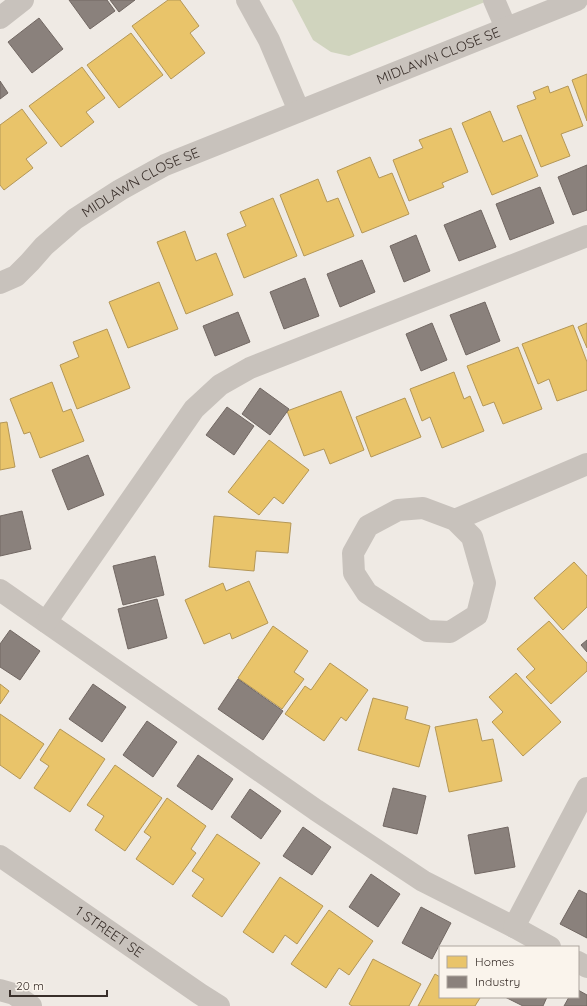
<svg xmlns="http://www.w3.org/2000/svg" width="587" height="1006" viewBox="0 0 587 1006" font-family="Quicksand,sans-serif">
	<rect width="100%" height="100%" fill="#efeae4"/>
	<path fill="#d0d4be" d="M292 0H484L485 2 349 56 331 52 313 40Z"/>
	<path fill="#e9c46a" stroke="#b49757" d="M168 0H180L199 26 190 33 205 53 171 79 132 26Z
		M131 33 163 75 119 108 87 65Z
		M82 67 105 98 86 112 94 122 61 147 29 106Z
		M587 74V121L572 80Z
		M548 86 550 93 568 86 583 126 561 134 570 156 541 167 517 106 536 99 533 92Z
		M22 109 47 143 26 159 33 168 4 190 0 185V125Z
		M490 111 503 142 521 135 538 176 492 195 462 123Z
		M451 128 468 172 442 183 444 187 409 201 393 160 423 148 419 140Z
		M370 157 379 178 392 173 409 214 362 233 337 171Z
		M318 179 327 202 338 198 354 236 304 256 280 195Z
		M273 198 297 256 244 278 227 234 246 226 240 212Z
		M185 231 196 261 216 253 233 295 186 314 157 242Z
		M159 282 178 329 128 348 109 302Z
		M587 323V348L578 327Z
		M573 325 587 362V390L557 401 549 379 538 384 522 344Z
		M107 329 130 388 77 409 60 365 79 357 73 342Z
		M518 347 542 409 503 424 494 402 483 406 467 366Z
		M454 372 464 399 470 396 484 431 442 448 430 417 422 421 410 389Z
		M52 382 63 412 71 409 84 441 40 458 30 432 24 434 10 399Z
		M341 391 364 450 330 464 324 449 304 456 287 411Z
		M405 398 421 437 371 457 356 417Z
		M7 422 15 467 0 470V423Z
		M269 440 309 470 283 504 274 497 259 515 228 492Z
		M214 516 291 523 288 553 256 551 254 571 209 567Z
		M574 562 587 576V607L563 630 534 598Z
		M249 581 268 623 232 639 230 633 204 644 185 600 223 583 226 591Z
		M549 621 587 663V671L551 704 526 677 535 669 517 649Z
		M273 626 308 651 294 672 304 679 282 709 238 678Z
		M330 663 368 690 346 721 341 717 324 741 285 714 305 686 311 690Z
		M516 673 561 722 523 756 492 722 503 712 489 697Z
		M0 684 9 691 0 704Z
		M373 698 408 707 405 719 430 726 419 767 358 750Z
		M0 714 44 744 20 779 0 765Z
		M477 719 482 741 493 739 502 781 449 792 435 727Z
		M60 729 105 759 70 812 34 788 49 766 40 760Z
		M115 765 162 798 125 851 95 830 104 816 87 805Z
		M167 798 206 826 191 849 196 853 173 885 136 859 151 837 144 832Z
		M217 834 260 863 222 917 192 896 204 879 192 871Z
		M280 877 323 906 297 944 285 935 273 953 243 932Z
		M329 910 373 941 349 975 339 968 326 988 291 964Z
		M373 959 421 984 409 1006H352L349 1004Z
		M435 974 440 977V997H478L480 998 475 1006H418Z"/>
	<path fill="#8a817c" stroke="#726863" d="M69 0H107L115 11 90 29Z
		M110 0H135L119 12Z
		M39 18 63 49 32 73 8 42Z
		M0 81 8 93 0 99Z
		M587 165V210L573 215 558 177Z
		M540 187 554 223 510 240 496 204Z
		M481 210 496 247 459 261 444 225Z
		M416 235 430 271 404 282 390 246Z
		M362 260 375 292 340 307 327 274Z
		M305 278 319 316 284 329 270 292Z
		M485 302 500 341 466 355 450 315Z
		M238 312 250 342 215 356 203 326Z
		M432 323 447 360 421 371 406 334Z
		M260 388 289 409 270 435 242 414Z
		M227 407 254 426 234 455 206 435Z
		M88 455 104 495 68 510 52 470Z
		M22 511 31 549 0 556V516Z
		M155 556 164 595 123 605 113 566Z
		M157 599 167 638 128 649 118 609Z
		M10 630 40 651 20 680 0 667V644Z
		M587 640V652L581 645Z
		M238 679 283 711 263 740 218 709Z
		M93 684 126 707 102 742 69 719Z
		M147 721 177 742 153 777 123 755Z
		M198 755 233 779 212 810 177 786Z
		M393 788 426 796 417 834 383 826Z
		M250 789 281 811 261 839 231 817Z
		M303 827 331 847 312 875 283 856Z
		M508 827 515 867 475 874 468 835Z
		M371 874 400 894 378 927 349 907Z
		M579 890 587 894V938L560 924Z
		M421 907 451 923 432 959 402 943Z
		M578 990 587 995V1006H564L569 997H578Z
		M505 997H547L543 1006H523Z"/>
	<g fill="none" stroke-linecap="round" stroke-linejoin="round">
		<g stroke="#c8c2bc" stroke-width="22">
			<path d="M247 0 269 40 299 111"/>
			<path d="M494 0 506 28"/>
			<path d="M0 18 23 0"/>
			<path id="s1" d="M0 283 16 276 30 262 44 246 75 219 120 190 165 165 577 0"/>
			<path d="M455 520 472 537 485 583 477 615 450 632 427 631 367 593 354 573 353 553 368 526 398 510 423 508 455 520 587 464"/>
			<path d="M0 590 316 810 423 881 514 927 550 947"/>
			<path d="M46 622 194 409 220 385 250 368 587 236"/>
			<path id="s2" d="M0 856 200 994 219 1006"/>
			<path d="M514 927 587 788"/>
			<path d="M578 962 587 967"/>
			<path d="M0 990 14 994 31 1006"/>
		</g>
	</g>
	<g text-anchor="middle" stroke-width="4" stroke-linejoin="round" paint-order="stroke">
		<g font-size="14" fill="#392f2a" stroke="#faf4ec">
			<text dy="5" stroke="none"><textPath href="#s1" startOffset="499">MIDLAWN CLOSE SE</textPath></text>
			<text dy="5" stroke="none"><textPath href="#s1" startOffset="175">MIDLAWN CLOSE SE</textPath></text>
			<text dy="5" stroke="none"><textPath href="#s2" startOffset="133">1 STREET SE</textPath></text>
		</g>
	</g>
	<rect x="439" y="946" width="140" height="52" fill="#faf4ec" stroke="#ada59e"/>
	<rect x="447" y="956" width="20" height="12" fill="#e9c46a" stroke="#ada59e"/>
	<text x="475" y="966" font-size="12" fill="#392f2a">Homes</text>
	<rect x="447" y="976" width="20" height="12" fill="#8a817c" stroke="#ada59e"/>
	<text x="475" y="986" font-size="12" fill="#392f2a">Industry</text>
	<path d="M10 990v6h97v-6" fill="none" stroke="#392f2a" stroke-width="2"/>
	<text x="16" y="990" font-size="12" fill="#392f2a" stroke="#faf4ec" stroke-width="3" paint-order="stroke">20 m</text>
</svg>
